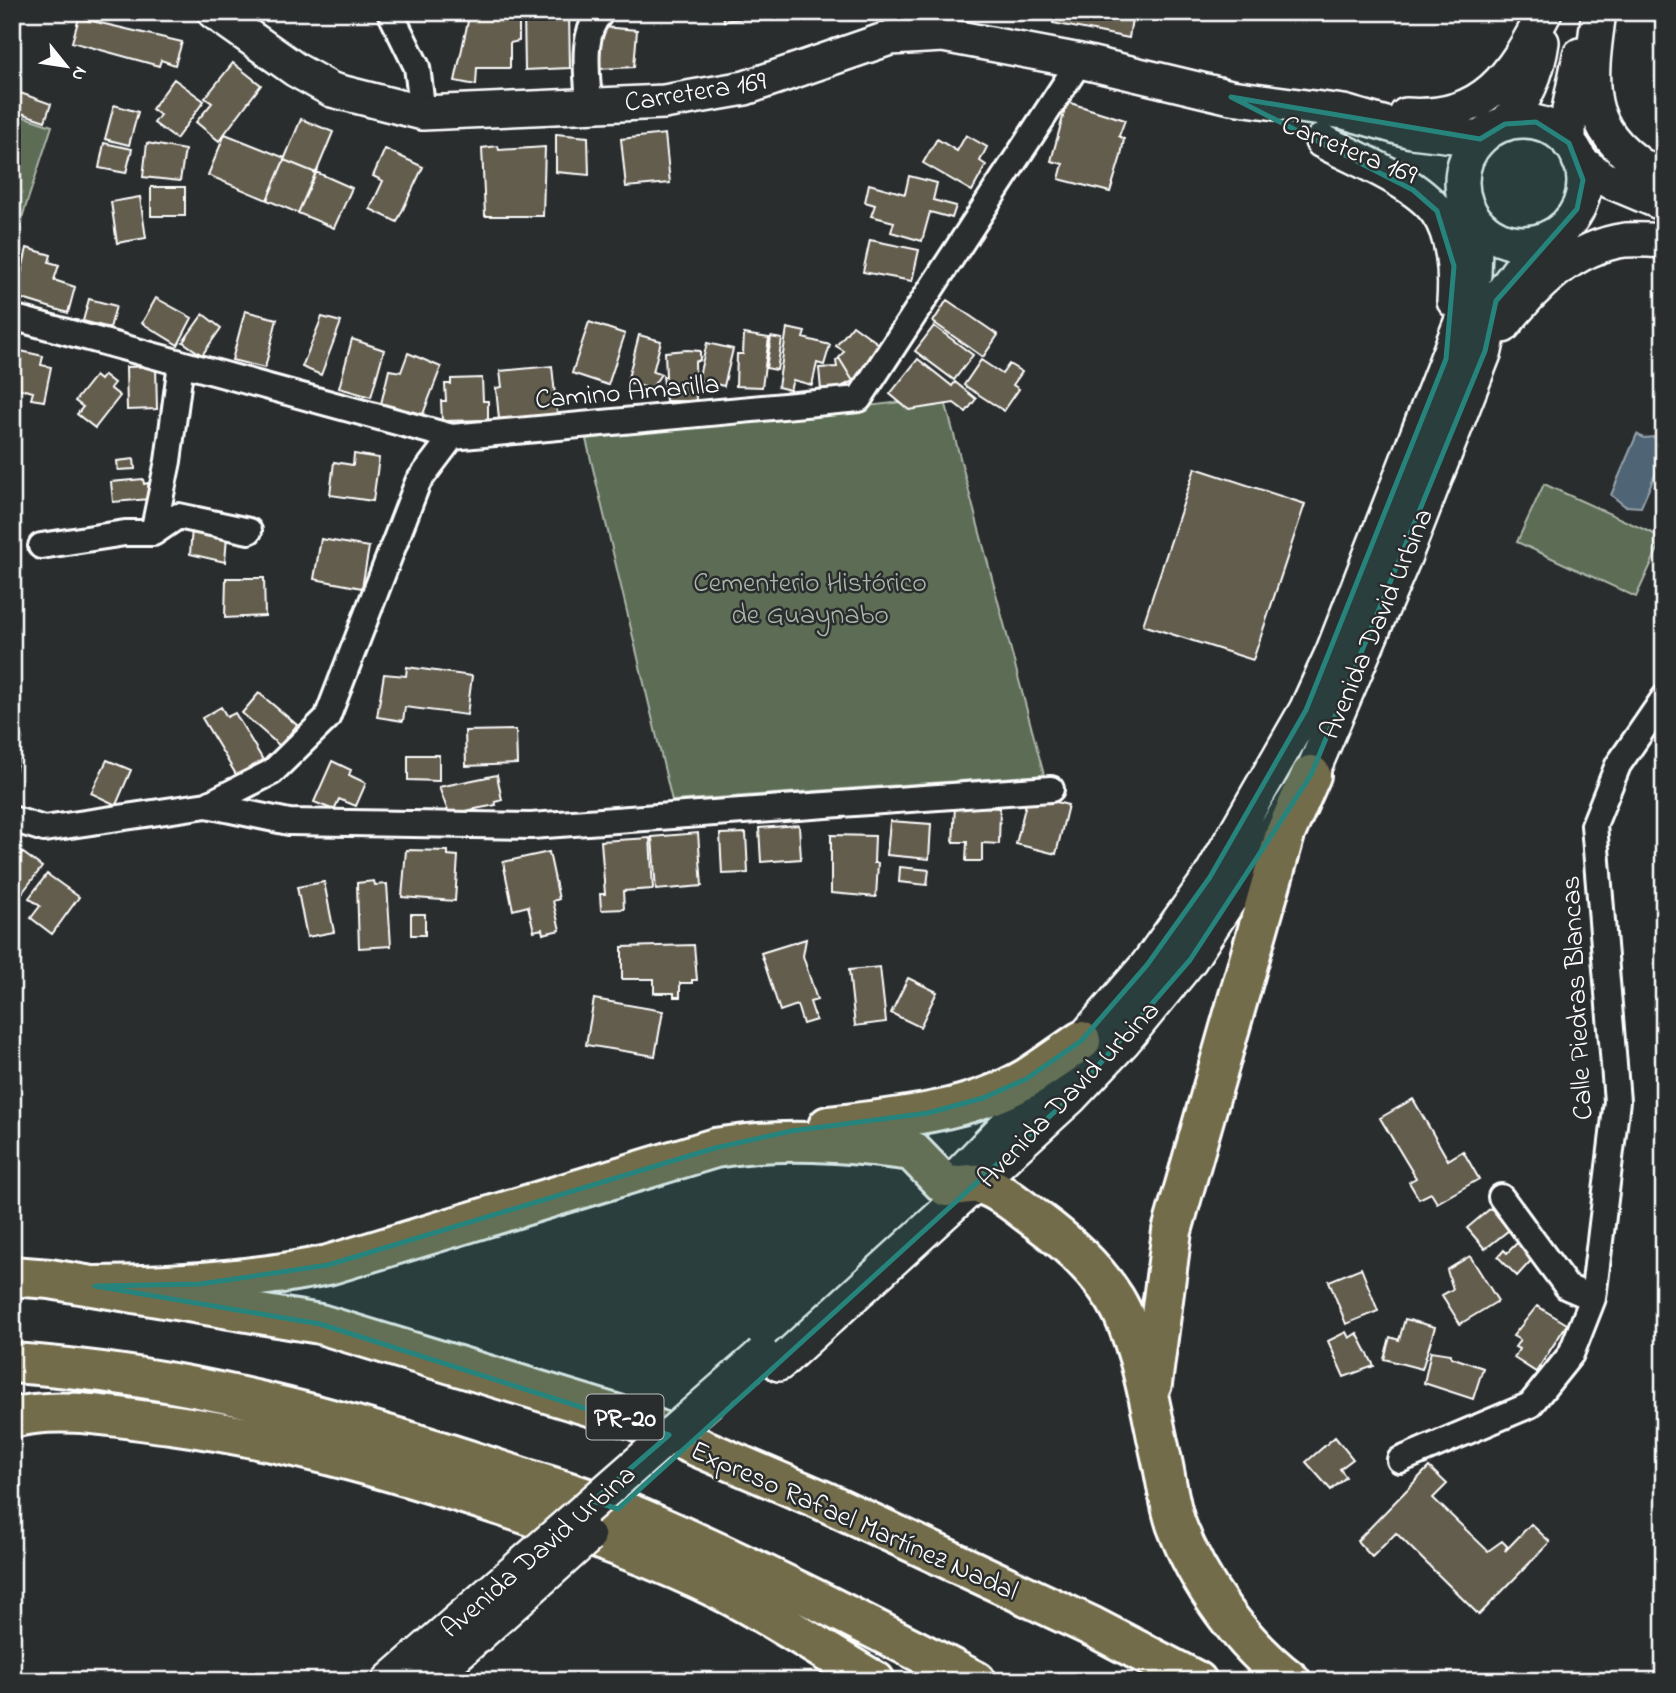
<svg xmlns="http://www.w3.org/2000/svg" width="1676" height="1693" viewBox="0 0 1676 1693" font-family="'Indie Flower',sans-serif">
	<rect width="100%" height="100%" fill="#2a2d2e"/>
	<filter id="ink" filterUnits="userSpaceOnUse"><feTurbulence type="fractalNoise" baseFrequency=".0143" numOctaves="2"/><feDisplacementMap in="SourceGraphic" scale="14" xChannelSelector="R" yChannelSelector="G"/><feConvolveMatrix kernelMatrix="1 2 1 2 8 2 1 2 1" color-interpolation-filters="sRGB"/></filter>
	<g filter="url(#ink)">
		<path fill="#5b6c55" stroke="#adb6aa" stroke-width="2" d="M12 113 52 126 19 227 12 225Z
			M944 397 1044 775 672 801 586 439Z
			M1544 484 1663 538 1636 597 1517 542Z"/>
		<path fill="#506574" stroke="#96a3ac" stroke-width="2" d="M1637 434 1644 438 1654 437 1664 447V454L1641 507 1625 506 1611 495Z"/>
		<path fill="#645d4d" stroke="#fff" stroke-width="2" d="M470 12H519V41L510 43V68H477L476 85 455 81Z
			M524 12H569L570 68 525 70Z
			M723 12H767V15L724 21Z
			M828 12H857L855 20 826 17Z
			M1055 12H1133L1129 38 1053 23Z
			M79 18 182 42 175 65 161 60 159 66 72 42Z
			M602 27 637 30 634 67 599 69Z
			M233 63 261 85 219 141 196 122 212 103 205 98Z
			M174 79 204 101 176 139 154 123 160 115 152 109Z
			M12 90 51 104 45 121 12 110Z
			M1067 102 1125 120 1119 136 1124 139 1121 156 1110 192 1059 179 1063 164 1051 161Z
			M114 105 138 112 129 145 105 139Z
			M301 119 333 132 316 173 284 160Z
			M225 134 285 158 267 200 208 175Z
			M556 134 588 137 589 175 556 172Z
			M665 134 670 183 626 187 621 139Z
			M966 135 987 147 980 161 986 165 972 191 923 163 937 139 957 151Z
			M104 143 132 149 126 173 99 168Z
			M147 143 185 150 180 181 143 177Z
			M498 146 499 150 545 147 543 216H485L482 148Z
			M385 149 423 167 397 222 370 209 383 181 373 176Z
			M284 160 316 173 298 213 267 200Z
			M316 172 352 188 334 228 298 213Z
			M909 176 937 183 933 200 956 206 952 218 930 212 922 241 891 232 894 222 871 216 875 205 865 202 869 184 905 194Z
			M151 187H185V216H151Z
			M140 197 146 238 117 243 111 202Z
			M870 240 919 250 912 281 863 272Z
			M27 248 51 255 49 262 59 265 54 280 75 287 68 313 16 297Z
			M156 298 192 318 178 345 142 323Z
			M89 299 116 306 110 328 83 321Z
			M947 300 998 335 983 357 933 322Z
			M245 311 277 319 265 368 232 360Z
			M203 314 221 328 202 355 183 342Z
			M322 317 341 322 321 375 302 367Z
			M589 322 625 334 608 385 572 373Z
			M853 325 879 344 853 381 839 358 844 351 836 346Z
			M934 326 973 355 954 380 915 351Z
			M787 328 805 332 803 338 830 345 824 365 817 363 812 385 793 380 790 390 778 387Z
			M744 334 769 338 762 387 736 386 737 354H743Z
			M639 335 661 341 653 372 661 374 651 389 627 382Z
			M771 337 782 339 777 370 766 368Z
			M352 339 384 350 371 397 339 388Z
			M707 343 733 349 724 386 698 380Z
			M12 349 43 356 41 365 51 367 44 401 31 399 33 392 12 387Z
			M687 350 700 351V360L695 362 696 401H666L663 376 666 377 665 352Z
			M408 353 441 367 423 414 381 404 389 370 401 372Z
			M839 358 853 381 839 388 821 390 819 368 837 367 836 361Z
			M918 359 952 386 955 382 976 399 966 412 954 403 909 410 890 394Z
			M981 360 1002 374 1009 364 1022 372 1013 385 1019 389 1004 411 964 385Z
			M156 366 157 409 127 410 126 367Z
			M552 366 557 414 499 419 496 388 502 387 500 371Z
			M104 375 114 383 110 388 120 396 95 428 77 414 83 407 75 401 95 376 100 380Z
			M482 378 483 401H488V420L442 421 441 401H446L445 384H451V379Z
			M354 454 379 458 373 501 330 495 334 462 353 465Z
			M134 459 135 469 118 470 117 461Z
			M1195 468 1305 504 1253 660 1143 625Z
			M143 479 144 484 148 483 150 499 113 502 111 482Z
			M192 528 227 536 225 562 190 554Z
			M321 539 369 547 362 588 314 579Z
			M226 578H264L265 616 225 618Z
			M407 667 472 676 467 715 405 707 403 721 377 717 384 674 406 676Z
			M259 693 297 725 280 746 242 713Z
			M221 707 227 717 235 713 263 760 237 776 202 718Z
			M516 730 517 764 466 766 465 731Z
			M12 736 22 738 12 788Z
			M408 755H439V781L408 780Z
			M107 760 131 770 116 805 91 793Z
			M332 761 351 770 349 775 366 783 356 806 339 799 334 810 314 802Z
			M497 775 502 800 495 802 496 805 449 814 439 787Z
			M1037 797 1068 805 1056 854 1016 844 1027 799Z
			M955 806 1000 808 999 844 982 843V861H966L967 842H953Z
			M890 821 931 824 929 859 887 855Z
			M799 825 801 859 761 862 759 828Z
			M698 833 702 886 656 890 652 837Z
			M746 833 748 873 722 874 720 834Z
			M831 835 875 836 874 863H878L876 897 831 893Z
			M650 838 653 889 623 891 624 909 601 910 600 894H605L601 841Z
			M406 850 448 851V855L458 856 455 901 402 897Z
			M22 852 42 867 22 893 12 886V866Z
			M549 852 559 899 553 901 560 930 543 934 542 929 534 931 528 906 513 910 503 862Z
			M900 867 929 870 927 885 899 882Z
			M47 874 79 897 52 934 31 918 40 906 29 898Z
			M374 881 375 885 387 884 391 946 359 948 357 883Z
			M324 882 334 932 307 937 297 887Z
			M411 914H425V935H411Z
			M806 939 803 956 817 1000 810 1002 816 1020 803 1024 797 1005 780 1011 761 953Z
			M694 945 697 980H692V983H680V997H674V993H654V979H622V947Z
			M880 967 886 1022 855 1026 849 970Z
			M908 978 937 992 920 1027 891 1013Z
			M594 999 663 1011 655 1056 586 1045Z
			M1413 1099 1448 1160 1463 1151 1479 1179 1437 1203 1431 1193 1419 1199 1409 1182 1416 1178 1380 1118Z
			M1491 1208 1509 1230 1485 1249 1467 1228Z
			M1521 1239 1537 1254 1517 1276 1498 1257 1504 1250 1507 1253Z
			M1470 1256 1498 1301 1460 1324 1442 1295 1453 1289 1447 1270Z
			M1361 1268 1378 1311 1346 1324 1329 1281Z
			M1537 1306 1567 1324 1536 1372 1514 1358 1519 1349 1515 1347 1520 1340 1513 1336Z
			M1405 1319 1435 1327 1422 1369 1384 1359 1390 1337 1399 1340Z
			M1346 1332 1349 1338 1357 1333 1374 1366 1344 1377 1328 1341Z
			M1431 1351 1451 1354V1357L1483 1368 1473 1399 1424 1383Z
			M1335 1437 1353 1459 1340 1469 1346 1477 1331 1490 1306 1462Z
			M1429 1467 1447 1484 1433 1498 1488 1551 1502 1541 1507 1546 1505 1551 1531 1524 1550 1542 1479 1615 1396 1533 1372 1557 1357 1541Z"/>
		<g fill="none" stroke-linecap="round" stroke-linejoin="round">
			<g stroke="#fff" stroke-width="30">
				<path id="street" d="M390 12 417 67 423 113
					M589 105C588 77 579 33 602 12
					M12 317 452 437 859 399 1080 61
					M153 533 168 461 181 363
					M41 546 125 533H153L178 516 249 531
					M207 805 272 772 327 718 418 482 452 437
					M12 819 44 829 207 805 289 822 531 826 1051 789
					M1501 1197 1567 1287 1593 1298
					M1400 1460 1530 1405 1571 1354 1593 1298 1617 1101 1594 825 1618 765 1664 698"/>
			</g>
			<g stroke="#fff" stroke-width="38">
				<path id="secondary" d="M214 12 296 70 332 90 423 113 664 102 745 88 890 38 943 35 1080 61 1231 97 1344 112 1411 131 1480 139
					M1599 12C1587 96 1584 134 1664 180
					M1406 115C1485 120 1512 75 1545 12
					M1462 182a61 61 0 1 1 122 0a61 61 0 1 1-122 0Z
					M1505 124C1526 102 1538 71 1542 42
					M1322 141C1354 158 1416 182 1437 212 1454 236 1456 274 1454 301
					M1569 143V110L1580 55
					M1579 160 1602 178 1664 204
					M1503 326C1533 287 1573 247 1625 240 1638 239 1651 240 1664 241
					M962 1171 1026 1105 1147 965 1210 877 1306 710 1333 651 1463 317 1474 275 1476 222
					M779 1364 1071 1097 1123 1042 1190 960 1311 775 1404 558 1485 351 1496 301 1526 260 1549 237
					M389 1681 454 1624
					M427 1681 478 1636"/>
			</g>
			<g stroke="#fff" stroke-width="44">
				<path id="highway" d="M828 1126C895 1118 968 1113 1027 1078 1045 1067 1063 1053 1081 1041
					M12 1276 50 1279 320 1324 635 1420 824 1501 1093 1627 1197 1681
					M95 1286C174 1285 250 1281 328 1265L715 1148C781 1137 846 1142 912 1151L947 1187C956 1186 969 1183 978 1184 998 1187 1021 1209 1037 1220 1067 1242 1095 1267 1115 1299 1141 1342 1150 1408 1161 1456 1166 1478 1169 1503 1176 1524 1198 1583 1240 1642 1291 1681
					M12 1363C180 1374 343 1418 502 1471 547 1486 595 1498 638 1517 753 1566 865 1624 976 1681
					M1152 1384 1172 1231 1285 834 1311 775
					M12 1418C61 1405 120 1418 170 1424 293 1441 410 1475 528 1515 593 1537 658 1559 720 1590 773 1616 823 1651 875 1681"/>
			</g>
			<use href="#street" stroke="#2a2d2e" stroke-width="24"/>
			<use href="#secondary" stroke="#2a2d2e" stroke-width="33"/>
			<use href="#highway" stroke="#736c4b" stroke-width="38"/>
			<g stroke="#fff" stroke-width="38" stroke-linecap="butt">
				<path id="secondary-bridge" d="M454 1624 762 1354
					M478 1636 588 1537"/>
			</g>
			<use href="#secondary-bridge" stroke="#2a2d2e" stroke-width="33"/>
		</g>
	</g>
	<path fill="#27847c" fill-opacity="0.2" stroke="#27847c" stroke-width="5" stroke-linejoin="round" d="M1231 97 1480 139 1505 124 1536 122 1569 143 1583 180 1577 209 1496 301 1485 351 1311 775 1190 960 1071 1097 618 1509 593 1501 669 1435 320 1324 95 1286 200 1284 328 1265 715 1148 791 1131 928 1113 983 1098 1026 1079 1081 1041 1147 965 1210 877 1306 710 1446 359 1454 266 1437 211 1413 190Z"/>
	<g text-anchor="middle" stroke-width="5" stroke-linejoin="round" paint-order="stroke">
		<rect fill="#2a2d2e" stroke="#bfc0c0" stroke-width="2" x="586.5" y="1394.5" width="77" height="45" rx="5"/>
		<g font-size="26" font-weight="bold" fill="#fff">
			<text x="625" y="1426">PR-20</text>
		</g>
		<g font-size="28" fill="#fff" stroke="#2a2d2e">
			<text transform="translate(695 90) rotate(-9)" y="10">Carretera 169</text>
			<text transform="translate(1350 148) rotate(22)" y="10">Carretera 169</text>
			<text transform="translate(627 390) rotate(-5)" y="10">Camino Amarilla</text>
			<text transform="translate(1375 623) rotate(-67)" y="10">Avenida David Urbina</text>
			<text transform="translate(1575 998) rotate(-93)" y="10">Calle Piedras Blancas</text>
			<text transform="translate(1067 1093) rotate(-46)" y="10">Avenida David Urbina</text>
			<text transform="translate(855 1519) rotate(24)" y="10">Expreso Rafael Martínez Nadal</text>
			<text transform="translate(537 1550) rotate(-41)" y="10">Avenida David Urbina</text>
		</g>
		<g font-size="28" fill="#adb6aa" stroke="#2a2d2e">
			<text x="810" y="591">Cementerio Histórico<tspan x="810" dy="32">de Guaynabo</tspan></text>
		</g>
	</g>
	<rect width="1676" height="1693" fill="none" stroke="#2a2d2e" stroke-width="42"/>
	<rect x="21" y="21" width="1634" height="1651" fill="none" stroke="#fff" stroke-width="2.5" filter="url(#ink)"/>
	<g transform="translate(66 66) rotate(120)" stroke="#2a2d2e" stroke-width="5" paint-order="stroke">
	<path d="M0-5L12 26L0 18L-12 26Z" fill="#ffffff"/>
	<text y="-10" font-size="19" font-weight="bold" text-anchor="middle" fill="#ffffff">N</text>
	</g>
</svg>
